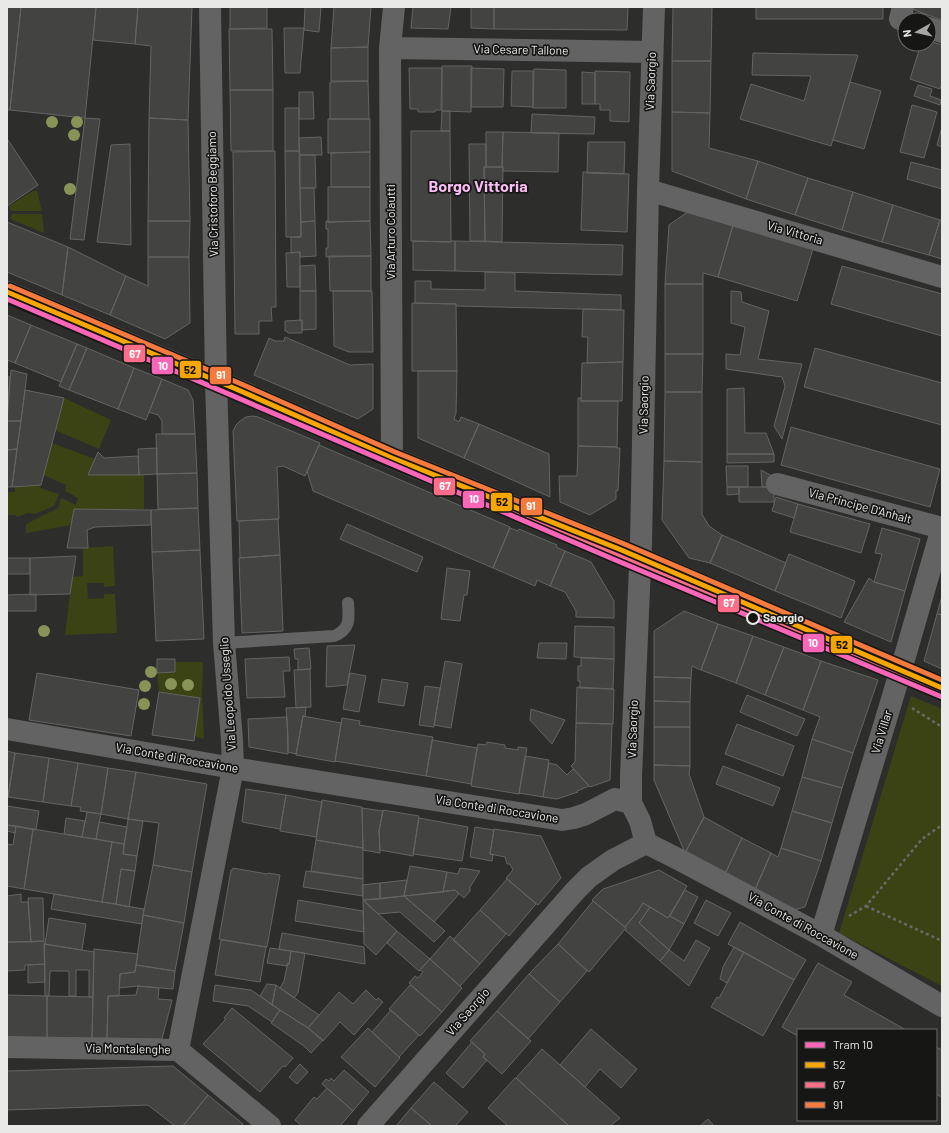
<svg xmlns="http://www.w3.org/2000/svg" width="949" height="1133" viewBox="0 0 949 1133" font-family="Barlow,sans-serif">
	<rect width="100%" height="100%" fill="#2d2d2c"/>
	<path fill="#3b4315" d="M33 191H37L42 211H11L9 206Z
		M12 214H42L44 233 10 219Z
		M64 398 111 420 99 449 55 430Z
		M52 443 95 459 89 475H144V509H74L71 525 26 533V524L58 508 61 498 76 505 78 498 65 491 66 485 43 475Z
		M41 485 40 488 59 494 54 506 35 514 28 513 17 517 16 515H7V492H15V486Z
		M113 546 115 586 104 587 103 583H87L88 599 104 598V594H115L117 633 65 635 72 577 83 576V548Z
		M175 662H203L202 694 204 739 194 736 200 698 159 692 157 673 175 672Z
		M911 696 942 709V986L839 933Z"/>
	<path fill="#434342" stroke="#646563" d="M7 7H21L10 110H7Z
		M21 7H96L85 118 10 110Z
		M96 7H138L135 44 93 40Z
		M138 7H192L188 120 149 118 151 46 135 44Z
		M230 7H267V28L230 29Z
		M305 7H321L319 32 304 30Z
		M334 7H371L368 47 331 48Z
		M413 7H451L448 29 411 28Z
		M471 7H494V29L471 28Z
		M494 7H628L627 30 494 29Z
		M673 7H712L711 61H672Z
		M756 7H883V19H756Z
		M913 7H942V20L912 9Z
		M284 28H304L300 73H285Z
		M229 29H272L273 90H230Z
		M929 41 942 45V83L940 89 910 79 921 44H929Z
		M368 47V81H331V48Z
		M753 53 858 55 831 146 740 119 751 84 804 101 811 76 752 75Z
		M672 61H711L710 113 672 112Z
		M442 66H472L471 112 442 111Z
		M409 68H442L441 110H435V112H418V109H410Z
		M471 68 504 69 503 107H471Z
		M534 69 566 70V108H533Z
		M512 71H533V107L511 106Z
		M595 71 630 72 629 122 610 121V110H600V104H595Z
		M582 72 595 73V104H582Z
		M368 81 369 119H330V82Z
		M850 82 881 91 864 149 833 140Z
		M918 85 932 89 930 96 941 100 940 105 914 96Z
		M230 90H273V151H231Z
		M299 92H313L314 119H299Z
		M912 105 937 112 924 158 900 152Z
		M285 108H299V151H285Z
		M442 111H450V131H441Z
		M672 112 710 113 709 148 758 161 746 199 672 171Z
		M532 114 595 117 594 134 531 133Z
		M85 118 100 119 84 240 70 239Z
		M149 118 188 120 190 221H148Z
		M328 119H370V152L328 153Z
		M942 127V147L937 145Z
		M411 131H450L451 242 411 241Z
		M486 132H503L502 167H486Z
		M503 132 559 133 558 172 503 171V167H502Z
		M321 137 322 155H300L299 138Z
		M7 140H8L38 185 7 206Z
		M588 142H625L624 174 587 173Z
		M130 144 131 245 97 242 111 145Z
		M469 144H486V167H484L485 241H470Z
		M275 151 276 307H271L272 321H259V334H235L233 152Z
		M285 151H299L301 237H286Z
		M370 152V187H331V153Z
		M300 155H315L316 188H300Z
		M758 161 808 178 795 215 746 199Z
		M911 162 942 170V189L907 179Z
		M484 167H503L502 242 485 241Z
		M583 172 629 174 627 232 581 230Z
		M808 178 853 192 842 230 795 215Z
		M328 187H370V221L328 222Z
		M300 188H314L315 221 301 222Z
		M853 192 893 205 882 242 842 230Z
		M893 205 940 220 929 255 882 242Z
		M692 209 733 225 718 277 703 273V284H665L669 225Z
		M940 220 942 221V259L929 255Z
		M148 221H190L189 257H148Z
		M315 221 316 256 300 257V252L291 253V237H301V222Z
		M326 221H328V222L370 221 371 256 326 257V248H328V229H326Z
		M7 222 68 247 62 295 7 272Z
		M733 225 813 249 797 301 718 277Z
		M413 241 451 242V241H455V271L413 270Z
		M455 241 623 245 622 275 455 271Z
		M68 247 126 276 110 315 62 295Z
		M300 252V287H287L286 253Z
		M329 256H371V291H330Z
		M148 257H189L190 323 165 339 110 315 126 276 148 286Z
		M315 265 316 291H300V266Z
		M842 266 942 294V336L831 304Z
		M485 272 515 273V291L621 295V310L456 306V304L415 303V281H431V289L485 290Z
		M665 284H703V354H665Z
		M300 291H316V329L302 330V320L300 321Z
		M333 291H372L373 352H349L334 346Z
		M731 291 741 292 742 302 769 311 758 359 802 364 782 439 774 426 785 386 782 377 726 369V354L740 355 745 327 731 323Z
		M412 303 456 304 457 371H412Z
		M583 309 624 310 623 362 587 363 588 337H582Z
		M7 315 31 325 15 363 7 360Z
		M302 320V333H288L287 331H285V321Z
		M31 325 77 344 61 382 15 363Z
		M285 337 350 365 373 364V409L358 419 254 375 269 338 275 341H284Z
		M77 344 87 348 69 390 59 386Z
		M87 348 134 368 118 409 69 390Z
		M815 348 942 383V425L804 387Z
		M665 354H703L702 392H665Z
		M623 362 622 401H581L582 363Z
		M134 368 162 379 146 420 118 409Z
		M11 370 27 374 21 421H7Z
		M418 371H457L456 413 454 419 459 422 461 417 479 424 464 458 418 438Z
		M7 377H10L7 414Z
		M162 379 188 390 193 400 195 434H162V421L158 415 149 412Z
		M744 388 745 433H766L774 454H727V389Z
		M25 390 64 398 41 485 12 487Z
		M665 392H702V462L664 461Z
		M578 398H581V401H618L617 447 578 446Z
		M253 416 258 417 320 443 305 476 283 466 277 467 279 519H278L237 521 233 431 236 425 240 421 246 417Z
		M7 421H21L17 449 7 450Z
		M479 424 549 454 550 497 464 458Z
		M791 427 940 469 930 507 781 465Z
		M156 434H195L197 473 157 474Z
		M319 445 510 527 493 568 313 491 307 471Z
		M578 446 617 447V448H620L618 491 616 490V499L590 515 560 502 559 476H577Z
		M157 448V474L139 475 138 449Z
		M17 449 12 487H7V450Z
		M98 452 104 458 138 456 139 475H88Z
		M727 454H774V462L727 463Z
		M664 461 702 462V514L709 526 722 535 710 563 689 558 662 520Z
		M726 466H748V487H727Z
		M761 470 774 477V487H762Z
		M197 473 198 508 158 509 157 474Z
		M727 487H739V494L727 495Z
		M739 487H774V502H739Z
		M776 497 798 504 794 518 772 511Z
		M798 504 870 524 861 553 790 532Z
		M198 508 200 550 152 552 151 510Z
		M74 509 151 510V525L95 527 87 530 88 548H67Z
		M278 519 280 555 240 558 239 521Z
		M347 524 423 557 417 572 340 539Z
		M510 528 518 531 519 529 557 545 556 547 565 551 550 586 537 580 535 586 493 568Z
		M882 528 920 539 905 591 874 582 882 554 875 553Z
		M722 535 786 563 775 591 710 563Z
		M200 550 204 639 156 641 152 552Z
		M565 551 591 562 614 601V618L576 617V611L565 592 550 586Z
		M789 554 855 581 841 618 775 591Z
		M280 555 283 631 242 633 239 558Z
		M76 556 70 594 30 595V558Z
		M7 558H30V574H7Z
		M447 568 470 571 467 595H464L460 621 441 619Z
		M869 578 874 582 905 591 891 642 844 622Z
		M36 594V611H7V595Z
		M942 596V615L937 614Z
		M684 611 718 624 701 670 692 666 691 678 654 677V631Z
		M937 614 942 615V669L924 661Z
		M718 624 753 636 736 683 701 670Z
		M575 626 614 627V659L574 657Z
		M753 636 784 647 765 695 736 683Z
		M539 643H567L566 659 537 658Z
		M355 645 347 685 326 687 327 646Z
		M784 647 821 661 803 710 765 695Z
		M309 648 311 669 298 670V659H295L294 649Z
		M289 657 290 671H283L285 697 247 698 245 659Z
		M581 658 614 659 613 689 580 688V681H578V666H581Z
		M157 659H175V672L157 673Z
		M445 661 462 664 451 728 434 725Z
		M821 661 878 680 853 753 812 739 820 717 803 710Z
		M310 669 311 707 296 708 294 670Z
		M37 673 139 690 131 736 29 720Z
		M350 673 366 676 359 712 343 709Z
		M654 677 691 678 690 702 654 701Z
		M382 679 408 683 404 706 378 702Z
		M425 686 440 688 434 727 419 725Z
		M577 687 614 689 613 724 576 723Z
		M159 692 200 698 194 741 152 735Z
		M747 695 805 719 797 736 740 712Z
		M654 701 690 702V727H654Z
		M306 707 305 717 303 716 296 754 288 752V736L286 708Z
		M531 709 565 720 552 744 530 720Z
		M303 716 341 723 335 762 296 755Z
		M287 717 288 754 249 747 248 719Z
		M342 718 360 721 359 725 433 737 426 776 335 761Z
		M576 723 612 724 610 780 590 787 571 766 575 762Z
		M737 724 794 746 783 776 725 754Z
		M654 727H690V766L654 765Z
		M812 739 853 753 842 788 802 777Z
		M432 740 477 748 471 784 426 776Z
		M487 742 505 745V748L518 750V747L527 748 519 794 471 786 478 744 486 745Z
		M7 751 15 753 8 797H7Z
		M15 753 49 758 43 802 8 797Z
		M525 756 549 760 543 797 519 793Z
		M49 758 78 763 71 806 43 802Z
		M78 763 108 768 101 814 80 811 81 807 71 806Z
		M549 763 557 765 567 775 573 769 589 786 577 791 578 792 557 799 543 797Z
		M654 765 690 766 689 774 704 817 685 853 654 780Z
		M723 766 780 788 773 806 716 784Z
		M108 768 136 772 128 819 101 814Z
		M136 772 207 784 192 872 153 865 159 823 128 819Z
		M802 777 842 788 832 823 792 811Z
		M246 789 286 795 280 829 242 822Z
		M286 795 322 802 316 837 280 831Z
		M322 800 362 807 363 848 316 840Z
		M7 806 39 811 36 830 7 825Z
		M362 808 383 811 379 831 380 853 363 850Z
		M383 810 419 816 413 856 380 850 379 831Z
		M792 811 832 823 821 861 781 848Z
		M87 812 101 814 96 839 82 837Z
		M704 817 742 838 725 874 685 853Z
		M66 818 85 821 82 837 64 834Z
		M419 818 468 827 462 861 413 854Z
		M128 819 143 821 137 856 123 854Z
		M99 822 127 827 124 844 96 839Z
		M7 825 16 826 15 833 7 831Z
		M16 826 33 829 24 889 7 886V844L13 845Z
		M475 827 494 830 490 854 493 855 492 861 470 857Z
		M33 829 112 842 102 902 24 889Z
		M494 829 541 836 561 878 538 905 506 878 513 870 510 864H507L505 857 490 854Z
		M742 838 771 853 754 892 725 874Z
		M316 840 363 848V879L311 871Z
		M112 842 124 844 123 854 137 856 135 871 121 869 116 904 102 902Z
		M781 848 821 861 805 907 794 910 754 892 771 853 778 857Z
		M153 865 192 872 184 923 143 915Z
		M410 866 447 872 443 892 404 896Z
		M233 868 267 874 268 873 280 875 267 947 219 939 231 870H233Z
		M460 868 480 871 470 887V891L464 898 455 890 443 892 447 872 458 874Z
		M121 869 135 871 129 907 116 904Z
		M659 870 687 886 668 918 643 903 638 911 625 927 592 900 603 889Z
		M306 871 363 879V896L303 887Z
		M507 879 536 904 509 936 480 910Z
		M407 880 404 896 380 899V883Z
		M380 883V899L363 900 362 885Z
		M455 890 459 894 434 922 404 896Z
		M685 890 698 897 684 924 670 916Z
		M21 894V902H28L31 942H7V896Z
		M54 894 144 909 142 924 51 909Z
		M404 896 445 931 434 942 400 912 378 914 363 900Z
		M28 898H43L44 941 31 942Z
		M298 900 363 911 364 932 295 921Z
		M363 900 397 931 376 955 364 944Z
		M706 900 731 913 718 936 694 923Z
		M593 901 626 928 589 972 558 944Z
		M643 903 650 907 639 923 669 950 660 961 625 930 626 928 625 927 638 911Z
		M650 907 668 918 670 916 684 924 669 950 639 923Z
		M480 910 506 934 480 964 453 940Z
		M143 915 184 923 175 971 136 965Z
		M49 918 86 924 82 950 45 944Z
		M740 922 806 960 794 980 728 944Z
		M397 931 430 959 419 971 387 943Z
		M282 933 364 947 365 964 279 949Z
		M450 936 480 964 460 986 430 959Z
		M221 940 266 947 260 982 215 975Z
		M696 940 710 948 689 986 660 961 669 950 684 961Z
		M44 941 45 964 25 965V970L7 971V942Z
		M44 944 94 952 93 997H89V970H76V996H69V971H50L49 996H45Z
		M558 944 587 971 560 1002 529 974Z
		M734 947 744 952 727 983 720 979 723 967Z
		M270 948 291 951 289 964H287V966L267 963Z
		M94 949 138 954 135 972 120 974 119 996H108L107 1038H92Z
		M291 951 305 953 298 993 294 998 280 988 284 981 287 966V964H289Z
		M744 952 794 980 763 1036 711 1007 717 997 719 998Z
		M430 959 462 988 442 1012 409 983 415 976 418 978 423 972 420 970Z
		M818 963 852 982 844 995 906 1030H798V1036L782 1027Z
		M45 964V982L28 983V965Z
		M136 965 175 971 173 989 138 986 119 988 120 974 135 972Z
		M529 974 560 1002 528 1039 497 1011Z
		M267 984 276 985 272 1005 260 996Z
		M215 985 251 990 280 1010 272 1022 248 1006 213 1001Z
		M276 985 319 1015 308 1028 272 1005Z
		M410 985 442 1012 420 1036 389 1009Z
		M138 986 159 988 158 999 172 1000 162 1039 107 1038 108 996 136 995Z
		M366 990 376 1000 378 998 383 1002 354 1035 340 1022 323 1041 308 1028 339 992 353 1004Z
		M7 995 47 996V1038L7 1037Z
		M47 996 93 997 92 1038H47Z
		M232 1008 293 1058 285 1067 283 1066 260 1092 203 1044 226 1019 224 1018Z
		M280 1010 308 1028 323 1040 311 1053 304 1046 271 1023Z
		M391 1010 419 1035 399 1057 372 1032Z
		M497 1011 531 1041 502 1074 483 1057 485 1054 470 1041Z
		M368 1028 400 1058 375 1087 341 1057Z
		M591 1029 637 1069 621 1088 600 1069 585 1087 560 1065Z
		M472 1042 485 1054 483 1057 487 1060 463 1088 446 1073Z
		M936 1047 942 1050V1097L936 1094Z
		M542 1049 585 1087 620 1118 610 1126H569L516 1078Z
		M300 1064 308 1072 297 1084 289 1077Z
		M173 1066 208 1095 183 1126H175L148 1105 7 1110V1071Z
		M344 1070 369 1092 353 1111 322 1084 326 1079 329 1081 331 1078 334 1081Z
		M515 1078H516L569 1126H508L488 1108Z
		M434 1082 468 1112 455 1126H432L411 1108Z
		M327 1088 353 1111 340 1126H302L295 1120 314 1097 317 1099Z
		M208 1095 243 1124 241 1126H183Z
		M411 1108 432 1126H396Z
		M708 1119 714 1126H700Z"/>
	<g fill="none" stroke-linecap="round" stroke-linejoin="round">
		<path stroke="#6a6a6a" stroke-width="2.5" stroke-dasharray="3 3" stroke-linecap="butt" d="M912 708 942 727
			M866 906 942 941
			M849 916 866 906 922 839 942 825"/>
		<path stroke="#636363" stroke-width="12" d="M224 643 334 636C351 629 349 618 348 603"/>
		<path stroke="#636363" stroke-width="22" d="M903 7 900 19 905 20
			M929 28 942 32
			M390 48 652 52
			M648 190 942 277
			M392 458 390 48 394 7
			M777 484 942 528
			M7 729 233 768 562 820 574 818 586 814 615 799 631 803 640 821 646 843 682 861 821 935 942 1006
			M631 803V776L641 543 648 190 654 7
			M821 935 905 656 942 528
			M7 1047 178 1050 270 1126
			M178 1050 233 768 232 740 224 643 216 381 210 7
			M368 1126 575 891 589 877 613 860 646 843"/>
		<path stroke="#636363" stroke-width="22" d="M7 292 236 389 392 458 619 549 942 688"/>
		<g stroke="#161615" stroke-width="8">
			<path id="bus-1" d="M7 292 236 389 392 458 619 549 942 688"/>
		</g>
		<g stroke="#161615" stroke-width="8">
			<path id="bus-2" d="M7 300 233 395 389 464 616 555 939 694"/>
		</g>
		<g stroke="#161615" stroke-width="8">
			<path id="bus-3" d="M10 286 239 383 395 452 622 543 942 680"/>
		</g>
		<use href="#bus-1" stroke="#f7a600" stroke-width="5"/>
		<use href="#bus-2" stroke="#fb6d88" stroke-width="5"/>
		<use href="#bus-3" stroke="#f6793e" stroke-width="5"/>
		<g stroke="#161615" stroke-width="8">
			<path id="tram-1" d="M7 299 613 559 942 697"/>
		</g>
		<use href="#tram-1" stroke="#fa66b7" stroke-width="5"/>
	</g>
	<g fill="#879357">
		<circle cx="52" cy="122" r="6"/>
		<circle cx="77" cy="122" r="6"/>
		<circle cx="74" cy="135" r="6"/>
		<circle cx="70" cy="189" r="6"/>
		<circle cx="44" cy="631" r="6"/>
		<circle cx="151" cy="672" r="6"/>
		<circle cx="171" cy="684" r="6"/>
		<circle cx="188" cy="685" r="6"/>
		<circle cx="145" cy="686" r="6"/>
		<circle cx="144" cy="704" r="6"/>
	</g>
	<circle fill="#161615" stroke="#e9eae8" stroke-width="2" cx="753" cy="618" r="6"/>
	<g text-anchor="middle" stroke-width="3.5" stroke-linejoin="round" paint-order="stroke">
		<g font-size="12" fill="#e9eae8" stroke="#161615">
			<text transform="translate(521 50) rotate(1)" y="4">Via Cesare Tallone</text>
			<text transform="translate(651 81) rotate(-88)" y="4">Via Saorgio</text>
			<text transform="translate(213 194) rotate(-91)" y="4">Via Cristoforo Beggiamo</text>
			<text transform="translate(391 232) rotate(-90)" y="4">Via Arturo Colautti</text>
			<text transform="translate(795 233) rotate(16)" y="4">Via Vittoria</text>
			<text transform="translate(644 405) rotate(-89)" y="4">Via Saorgio</text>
			<text transform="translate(860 506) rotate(15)" y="4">Via Principe D'Anhalt</text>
			<text transform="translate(228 694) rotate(-94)" y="4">Via Leopoldo Usseglio</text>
			<text transform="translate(633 729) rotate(-88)" y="4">Via Saorgio</text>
			<text transform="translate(882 732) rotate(-73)" y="4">Via Villar</text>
			<text transform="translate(177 758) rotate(10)" y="4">Via Conte di Roccavione</text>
			<text transform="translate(497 809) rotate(9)" y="4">Via Conte di Roccavione</text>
			<text transform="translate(803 926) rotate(29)" y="4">Via Conte di Roccavione</text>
			<text transform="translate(468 1012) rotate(-49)" y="4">Via Saorgio</text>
			<text transform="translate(128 1049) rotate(1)" y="4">Via Montalenghe</text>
		</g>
		<g font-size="12" font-weight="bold" fill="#e9eae8" stroke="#161615" text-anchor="start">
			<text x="763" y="622">Saorgio</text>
		</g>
		<g font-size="16" font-weight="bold" fill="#fabdf5" stroke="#161615">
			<text x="478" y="192">Borgo Vittoria</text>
		</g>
	</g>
	<g stroke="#161615" stroke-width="1.5">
		<rect x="123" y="344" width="23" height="19" rx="4" fill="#fb6d88"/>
		<rect x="151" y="356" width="23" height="19" rx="4" fill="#fa66b7"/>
		<rect x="179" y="360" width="23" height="19" rx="4" fill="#f7a600"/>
		<rect x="209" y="366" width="23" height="19" rx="4" fill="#f6793e"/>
		<rect x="433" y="477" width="23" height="19" rx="4" fill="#fb6d88"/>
		<rect x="462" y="490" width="23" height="19" rx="4" fill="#fa66b7"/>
		<rect x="490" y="492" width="23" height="20" rx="4" fill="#f7a600"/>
		<rect x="520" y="497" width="23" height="19" rx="4" fill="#f6793e"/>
		<rect x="717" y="594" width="23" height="19" rx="4" fill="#fb6d88"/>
		<rect x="802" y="633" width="23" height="20" rx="4" fill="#fa66b7"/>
		<rect x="830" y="635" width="23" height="19" rx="4" fill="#f7a600"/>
	</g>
	<g font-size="11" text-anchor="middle" font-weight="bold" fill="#fff">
		<text x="135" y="358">67</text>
		<text x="163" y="370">10</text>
		<text x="221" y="379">91</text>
		<text x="445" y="490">67</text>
		<text x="474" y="503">10</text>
		<text x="531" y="510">91</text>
		<text x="729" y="607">67</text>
		<text x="813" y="647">10</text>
	</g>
	<g font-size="11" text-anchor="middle" font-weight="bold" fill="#111">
		<text x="190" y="374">52</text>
		<text x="502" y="506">52</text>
		<text x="842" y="649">52</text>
	</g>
	<rect width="949" height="1133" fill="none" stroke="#e9eae8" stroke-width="16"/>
	<rect x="797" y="1029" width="140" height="92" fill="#161615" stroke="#6a6b69"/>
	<rect x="805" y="1042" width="20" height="6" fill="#fa66b7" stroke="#6a6b69"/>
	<text x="833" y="1049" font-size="12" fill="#e9eae8">Tram 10</text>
	<rect x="805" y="1062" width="20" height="6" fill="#f7a600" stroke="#6a6b69"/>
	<text x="833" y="1069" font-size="12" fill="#e9eae8">52</text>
	<rect x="805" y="1082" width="20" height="6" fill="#fb6d88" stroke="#6a6b69"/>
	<text x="833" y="1089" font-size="12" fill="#e9eae8">67</text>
	<rect x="805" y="1102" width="20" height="6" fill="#f6793e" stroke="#6a6b69"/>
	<text x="833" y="1109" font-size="12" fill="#e9eae8">91</text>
	<g transform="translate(917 32) rotate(262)"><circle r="19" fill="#161615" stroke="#6a6b69"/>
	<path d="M0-3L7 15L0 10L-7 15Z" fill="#a7a8a6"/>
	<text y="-6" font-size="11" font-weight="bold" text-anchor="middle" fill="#e9eae8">N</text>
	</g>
</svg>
